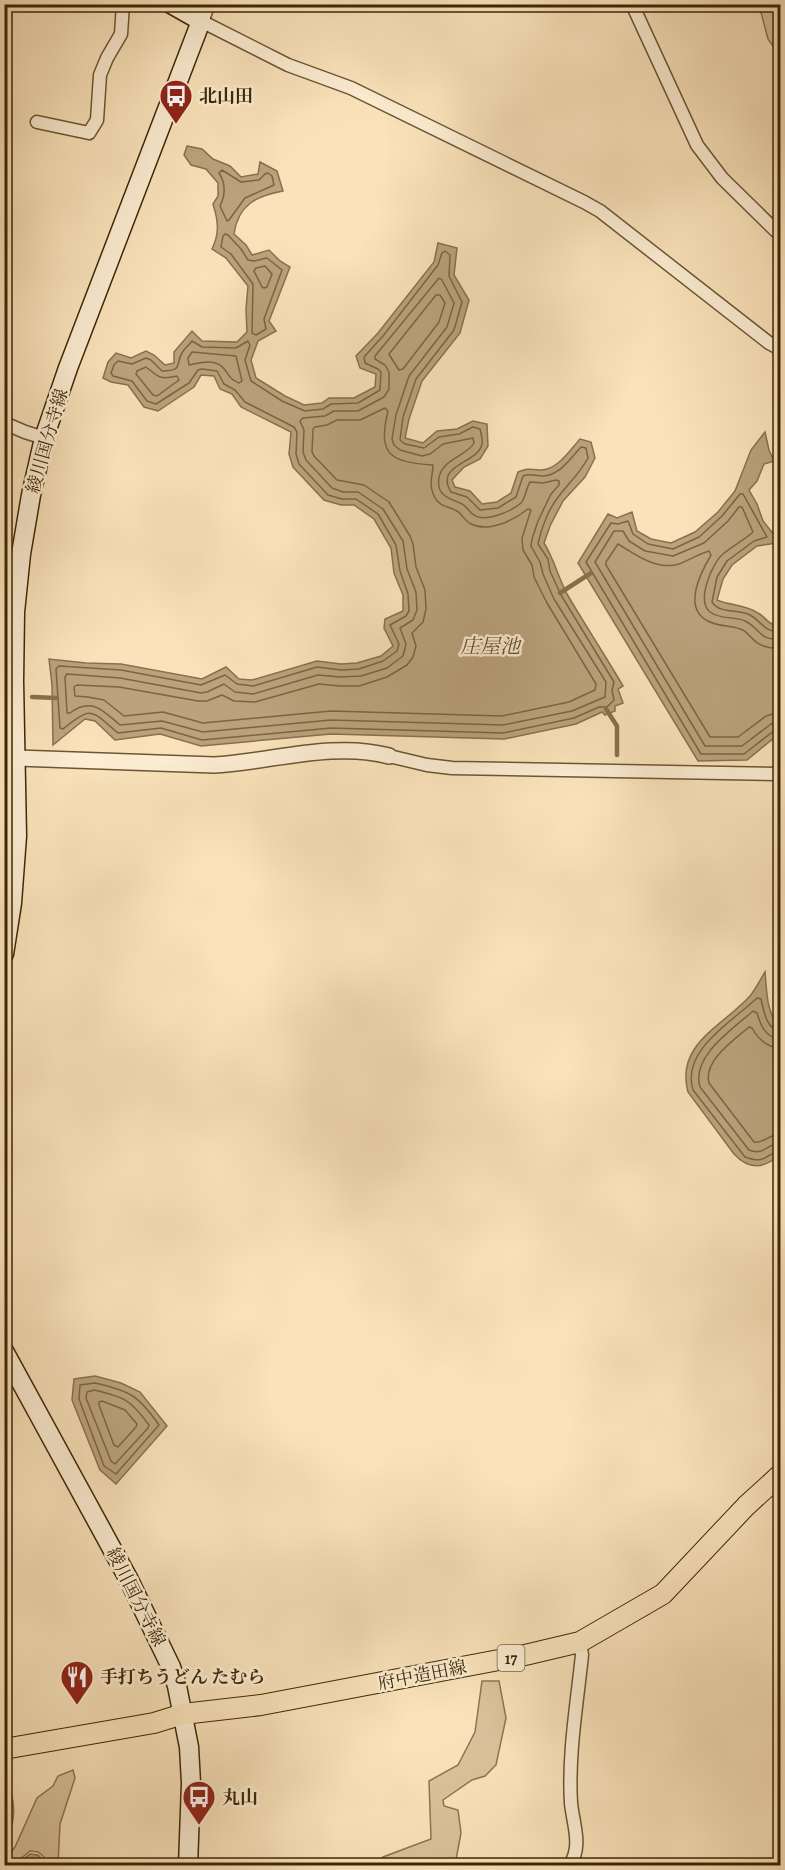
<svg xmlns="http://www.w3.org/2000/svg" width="785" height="1870" viewBox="0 0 785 1870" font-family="Alegreya,'Noto Serif JP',serif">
	<rect width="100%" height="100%" fill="#fae3bb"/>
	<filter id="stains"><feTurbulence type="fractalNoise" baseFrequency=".00333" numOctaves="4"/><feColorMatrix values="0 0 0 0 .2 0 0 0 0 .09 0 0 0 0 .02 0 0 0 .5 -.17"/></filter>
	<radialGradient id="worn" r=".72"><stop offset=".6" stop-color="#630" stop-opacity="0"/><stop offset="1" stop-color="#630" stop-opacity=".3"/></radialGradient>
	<path fill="#dac39c" stroke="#8c7550" stroke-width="1.5" d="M759 5H780V56L768 39Z
		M482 1681H499L506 1718 496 1765 485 1776 472 1780 443 1800 444 1806 458 1810 461 1833 455 1865H377L383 1857 431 1839 429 1781 458 1765 475 1732Z
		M73 1770 75 1778 60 1824 58 1865H44V1857L38 1852 30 1851 19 1860 5 1865V1860L15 1847 37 1798 53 1786 58 1776Z
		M5 1777C18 1804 15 1821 5 1848L6 1818 4 1816Z"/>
	<path fill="#baa37d" stroke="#88714d" stroke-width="1.5" d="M187 146 202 149 213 159 230 166 241 177 258 174 260 162 277 171 283 191C256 196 238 205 234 234L246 245 252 255 269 250 280 261 290 267 269 321 276 331 258 341 251 360 256 378 285 396 304 405 322 403 329 398H354L375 387 376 374 360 368 356 356 378 333 434 262 438 243 457 248 454 275 469 300 460 333 422 381 409 419 405 438 423 443 437 431 457 429 473 421 487 424 488 446 480 459 464 467 452 480 455 487 470 491 482 504 497 502 511 493 518 472C529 467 531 470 542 470 558 469 570 450 580 439L591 442 595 458 585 477 563 501 550 526 544 543C554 559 558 577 567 594 585 625 605 655 623 686L618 689 623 703 615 706V711L605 715 602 712 576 724 504 739 331 734 201 746 160 734 115 740 95 721 85 719 53 745 52 685 49 659 86 663 121 664 202 679 226 667 239 679 252 680 317 661 341 664 357 663 381 656 393 646 384 628 385 619 403 611V595L394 573 391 548 374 519 354 505H341L324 500 293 467 289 454 291 432 241 407 232 394 220 389 214 376 201 375 194 387 158 411 144 407 128 385 111 382 103 378 108 362 116 353 131 358 146 351 154 355 165 365 174 363V352L192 331 202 341 237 342 247 332 246 309 248 286 226 258 212 249C220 233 218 220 213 204L218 196V183L206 169 191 165 184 155Z
		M765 432 769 450 774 461 764 464 757 481 749 490 757 504 763 521 775 536 777 543 757 546 732 565 723 579 717 600C731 606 745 604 758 613 767 618 766 623 777 626L780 623V733L747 760 698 761 578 563 608 514 617 518 632 512 637 531 651 539 671 543 695 532 718 512 735 491 751 450Z
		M765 972C767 992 766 1013 780 1027V1155C764 1168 750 1171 734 1154L688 1092C675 1044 723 1026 750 996 756 989 760 980 765 972Z
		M95 1376 121 1383 140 1392 167 1426 116 1484 100 1470 72 1400 74 1379Z
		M30 1854 38 1855 42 1859 43 1865H8L21 1861Z"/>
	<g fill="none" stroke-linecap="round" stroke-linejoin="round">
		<path stroke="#7c6540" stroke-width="1.5" d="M222 170 241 182 259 180 265 174 268 173 272 176 274 185 245 198 229 220 227 221 220 206C226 194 226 184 219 173Z
			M225 234 228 235 241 249 248 260 254 261 267 258 282 270 264 319 266 329 256 335 252 333 253 284 231 254 221 247 223 236Z
			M445 251 450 255 449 276 462 302 454 330 416 379 403 417 400 440 405 444 424 448 439 437 459 434 473 427 480 429C481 433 483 440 482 444 478 464 434 464 451 492L467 497 480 510 498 508 516 497 523 476C531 473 535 476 543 476 560 475 570 459 581 447L586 448 588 458C580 473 569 483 559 496 549 508 541 528 538 544L548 559 550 571 561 595 614 682 612 690 614 700 607 707H599L574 718 503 733 331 728 202 740 161 728 118 733C91 711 93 704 63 729L60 728 56 669 59 666 121 670 201 685 225 675 237 684 253 686 317 667 341 670 359 669 383 661 397 651 399 644 390 625 406 616 409 611 408 594 400 571 396 545 378 514 356 499H342L328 495 299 464 296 454 297 432 294 427 245 402 235 390 224 384 217 371 202 369 198 370 189 383 156 404 147 401 132 381 113 376 111 373 114 365 118 361 132 364 146 358 151 360 162 371C184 371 175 364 182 353 184 349 189 345 192 341L202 347 236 348 248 341 250 345 245 360 251 381 282 401 305 411 323 409 331 404 358 403 380 390 381 372 378 369 365 363 364 357 383 336 438 265 442 253Z
			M265 266 272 274 267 287 264 288 262 287 254 271 256 268Z
			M439 278 442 280 454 303 447 327 409 376 396 415 392 439 394 445 400 450 422 456 430 454 443 444 473 438 474 443C467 456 442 459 439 478 436 495 448 498 460 503 466 505 469 512 474 515 485 523 512 511 521 503 526 497 526 488 530 482L543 483 556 480 559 481V485L551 494 538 521 532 539 531 546 540 562 543 574 554 599 606 682 605 697 572 711 503 725 331 720 203 732 162 721 120 725C104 712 92 696 70 713H67L65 677 67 674 120 678 201 693 207 692 224 684 235 692 253 694 318 675 340 677 361 676 387 668 403 656 406 644 400 628 413 620 417 610 416 592 407 569 403 541 383 509 358 492H343L332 488 306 460 303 452 304 430 300 421 303 418 325 416 334 411H358L384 397 389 389V372L385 365 375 359V356Z
			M436 295H440L445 303 439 322 403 369 399 370 390 356 389 354Z
			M192 352 236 356 242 381 239 383C229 378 231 378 225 370 217 357 199 363 189 365L188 358Z
			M146 367C159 377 159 380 177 376L179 380 157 396 153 395 136 374 137 371Z
			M385 408 388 411C377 456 391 462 433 465 433 476 428 483 434 496 439 507 448 506 457 511 462 514 465 521 471 524 489 533 514 520 528 509L531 510 522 538 523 550 532 565 534 577 547 603 596 684 595 690 569 702 502 716 331 711 203 723 163 712 124 716 104 700 88 697 75 696 74 687 77 685 119 687 198 701H207L222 695 234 701 255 702 319 684 340 686H359L387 677 407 665 413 657 416 646 412 633 423 622 426 609 425 590 416 567 413 544 410 536 389 502 364 485 337 480 314 456 312 452 313 429 315 427 327 425 337 420H360Z
			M780 631C765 634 760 619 748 614 736 609 720 614 712 602L717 577 727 561 754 541 767 537 743 494H740L722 516 699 537 673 549 648 544 633 534 628 521 618 524 611 523 586 562 701 754H744L775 730 780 729
			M780 639C759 641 760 628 745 621 734 616 721 620 710 612 696 601 712 563 723 554 733 546 744 540 753 532L742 507H739L728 521 704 543 673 556 645 551 629 541 623 531H614L595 562 705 746H742L771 724 780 721
			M780 648C770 649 758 646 751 637 747 634 745 630 740 629 729 625 719 627 708 621 682 608 701 572 711 555L709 551C699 554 689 560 679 564 657 571 635 554 618 544L606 562V565L710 737H738L766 716 780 712
			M780 1031C766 1029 764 1011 761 999L757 998C732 1022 681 1050 693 1090L745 1157C767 1165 764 1154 780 1151
			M780 1039C765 1037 761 1026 757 1013L753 1011C733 1029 691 1056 700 1087L749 1150C764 1156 767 1144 780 1143
			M780 1048C767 1047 758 1039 752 1028L749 1027C734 1040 703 1061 709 1083L754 1142C763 1144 770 1134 780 1134
			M95 1383C130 1391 138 1395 159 1425L116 1474 104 1466 79 1399 80 1385Z
			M94 1390C124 1397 130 1399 149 1425L148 1428 115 1464 111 1461 86 1398 87 1392Z
			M102 1401 125 1410 137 1424 136 1427 118 1447 114 1445 99 1405V1402Z"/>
		<path stroke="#88714d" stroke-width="4.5" d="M560 593 591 573
			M32 697 57 698
			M606 709 617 726V755"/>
		<g stroke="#6c5632" stroke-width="15">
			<path id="minor" d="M632 4 697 145 722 178 780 235
				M201 21 288 65 351 88 584 202 600 211 769 343 780 349
				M37 122 89 133 97 120 100 75 107 58 121 34 123 4
				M4 423 25 432 44 438
				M389 756 427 765 452 768 780 774
				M569 1866C583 1847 573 1824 571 1803 568 1754 577 1704 582 1655L580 1642"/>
		</g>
		<g stroke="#6c5632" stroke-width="18">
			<path id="tertiary" d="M201 21 207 4
				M17 758 214 765C270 762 334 741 389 756"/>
		</g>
		<g stroke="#3d2704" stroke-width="21">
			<path id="secondary" d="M4 954 12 903 17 836 14 681 15 612 21 554 31 495 44 438 68 368 201 21 171 4
				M4 1351 129 1580 171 1667 177 1686 189 1747 191 1783 188 1866"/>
		</g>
		<g stroke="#3d2704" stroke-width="22">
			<path id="primary" d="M4 1749 154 1723 183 1714 261 1705 525 1655 580 1642 663 1594 746 1506 780 1475"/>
		</g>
		<use href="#minor" stroke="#fcedd3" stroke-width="12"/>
		<use href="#tertiary" stroke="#fcedd3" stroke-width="15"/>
		<use href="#secondary" stroke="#fcedd3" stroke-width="18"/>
		<use href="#primary" stroke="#fae3bb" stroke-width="20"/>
	</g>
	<defs>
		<g id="bus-pin" transform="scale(1.725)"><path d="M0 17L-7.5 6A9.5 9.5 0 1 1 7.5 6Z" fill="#8f2418" stroke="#fcedd3"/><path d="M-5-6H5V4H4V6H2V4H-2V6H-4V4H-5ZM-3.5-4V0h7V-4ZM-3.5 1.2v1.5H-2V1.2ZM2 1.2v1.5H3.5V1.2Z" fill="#fff"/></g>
		<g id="restaurant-pin" transform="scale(1.725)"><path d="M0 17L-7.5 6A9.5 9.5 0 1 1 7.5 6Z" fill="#8f2418" stroke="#fcedd3"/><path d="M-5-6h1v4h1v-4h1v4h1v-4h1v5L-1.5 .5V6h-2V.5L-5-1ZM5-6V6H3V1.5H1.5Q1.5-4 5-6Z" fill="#fff"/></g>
	</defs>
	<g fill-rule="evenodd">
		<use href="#bus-pin" x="176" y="96"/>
		<use href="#restaurant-pin" x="77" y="1677"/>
		<use href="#bus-pin" x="199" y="1797"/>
	</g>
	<g text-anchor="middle" stroke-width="5" stroke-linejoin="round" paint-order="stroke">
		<rect fill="#fcedd3" stroke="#766242" stroke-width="1.5" x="497.5" y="1645" width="27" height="26" rx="4.5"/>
		<g font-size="16" font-weight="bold" fill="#3d2704">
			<text x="511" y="1664">17</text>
		</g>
		<g font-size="18" font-weight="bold" fill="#3d2704" stroke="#fcedd3" text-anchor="start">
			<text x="199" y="102">北山田</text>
			<text x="100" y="1683">手打ちうどん たむら</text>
			<text x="222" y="1803">丸山</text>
		</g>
		<g font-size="18" fill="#3d2704" stroke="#fcedd3">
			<text transform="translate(47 441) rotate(-74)" y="6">綾川国分寺線</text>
			<text transform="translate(136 1597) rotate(63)" y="6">綾川国分寺線</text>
			<text transform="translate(422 1675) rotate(-11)" y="6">府中造田線</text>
		</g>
		<g font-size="20" font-style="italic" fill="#624c28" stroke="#fcedd3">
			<text x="490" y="653">庄屋池</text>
		</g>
	</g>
	<rect width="785" height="1870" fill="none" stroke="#fae3bb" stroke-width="24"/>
	<rect x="6" y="6" width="773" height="1858" fill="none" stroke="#3d2704" stroke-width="3"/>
	<rect x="12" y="12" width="761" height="1846" fill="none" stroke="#3d2704" stroke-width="1.5"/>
	<rect width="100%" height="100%" filter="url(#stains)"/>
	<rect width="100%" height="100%" fill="url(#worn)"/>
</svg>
